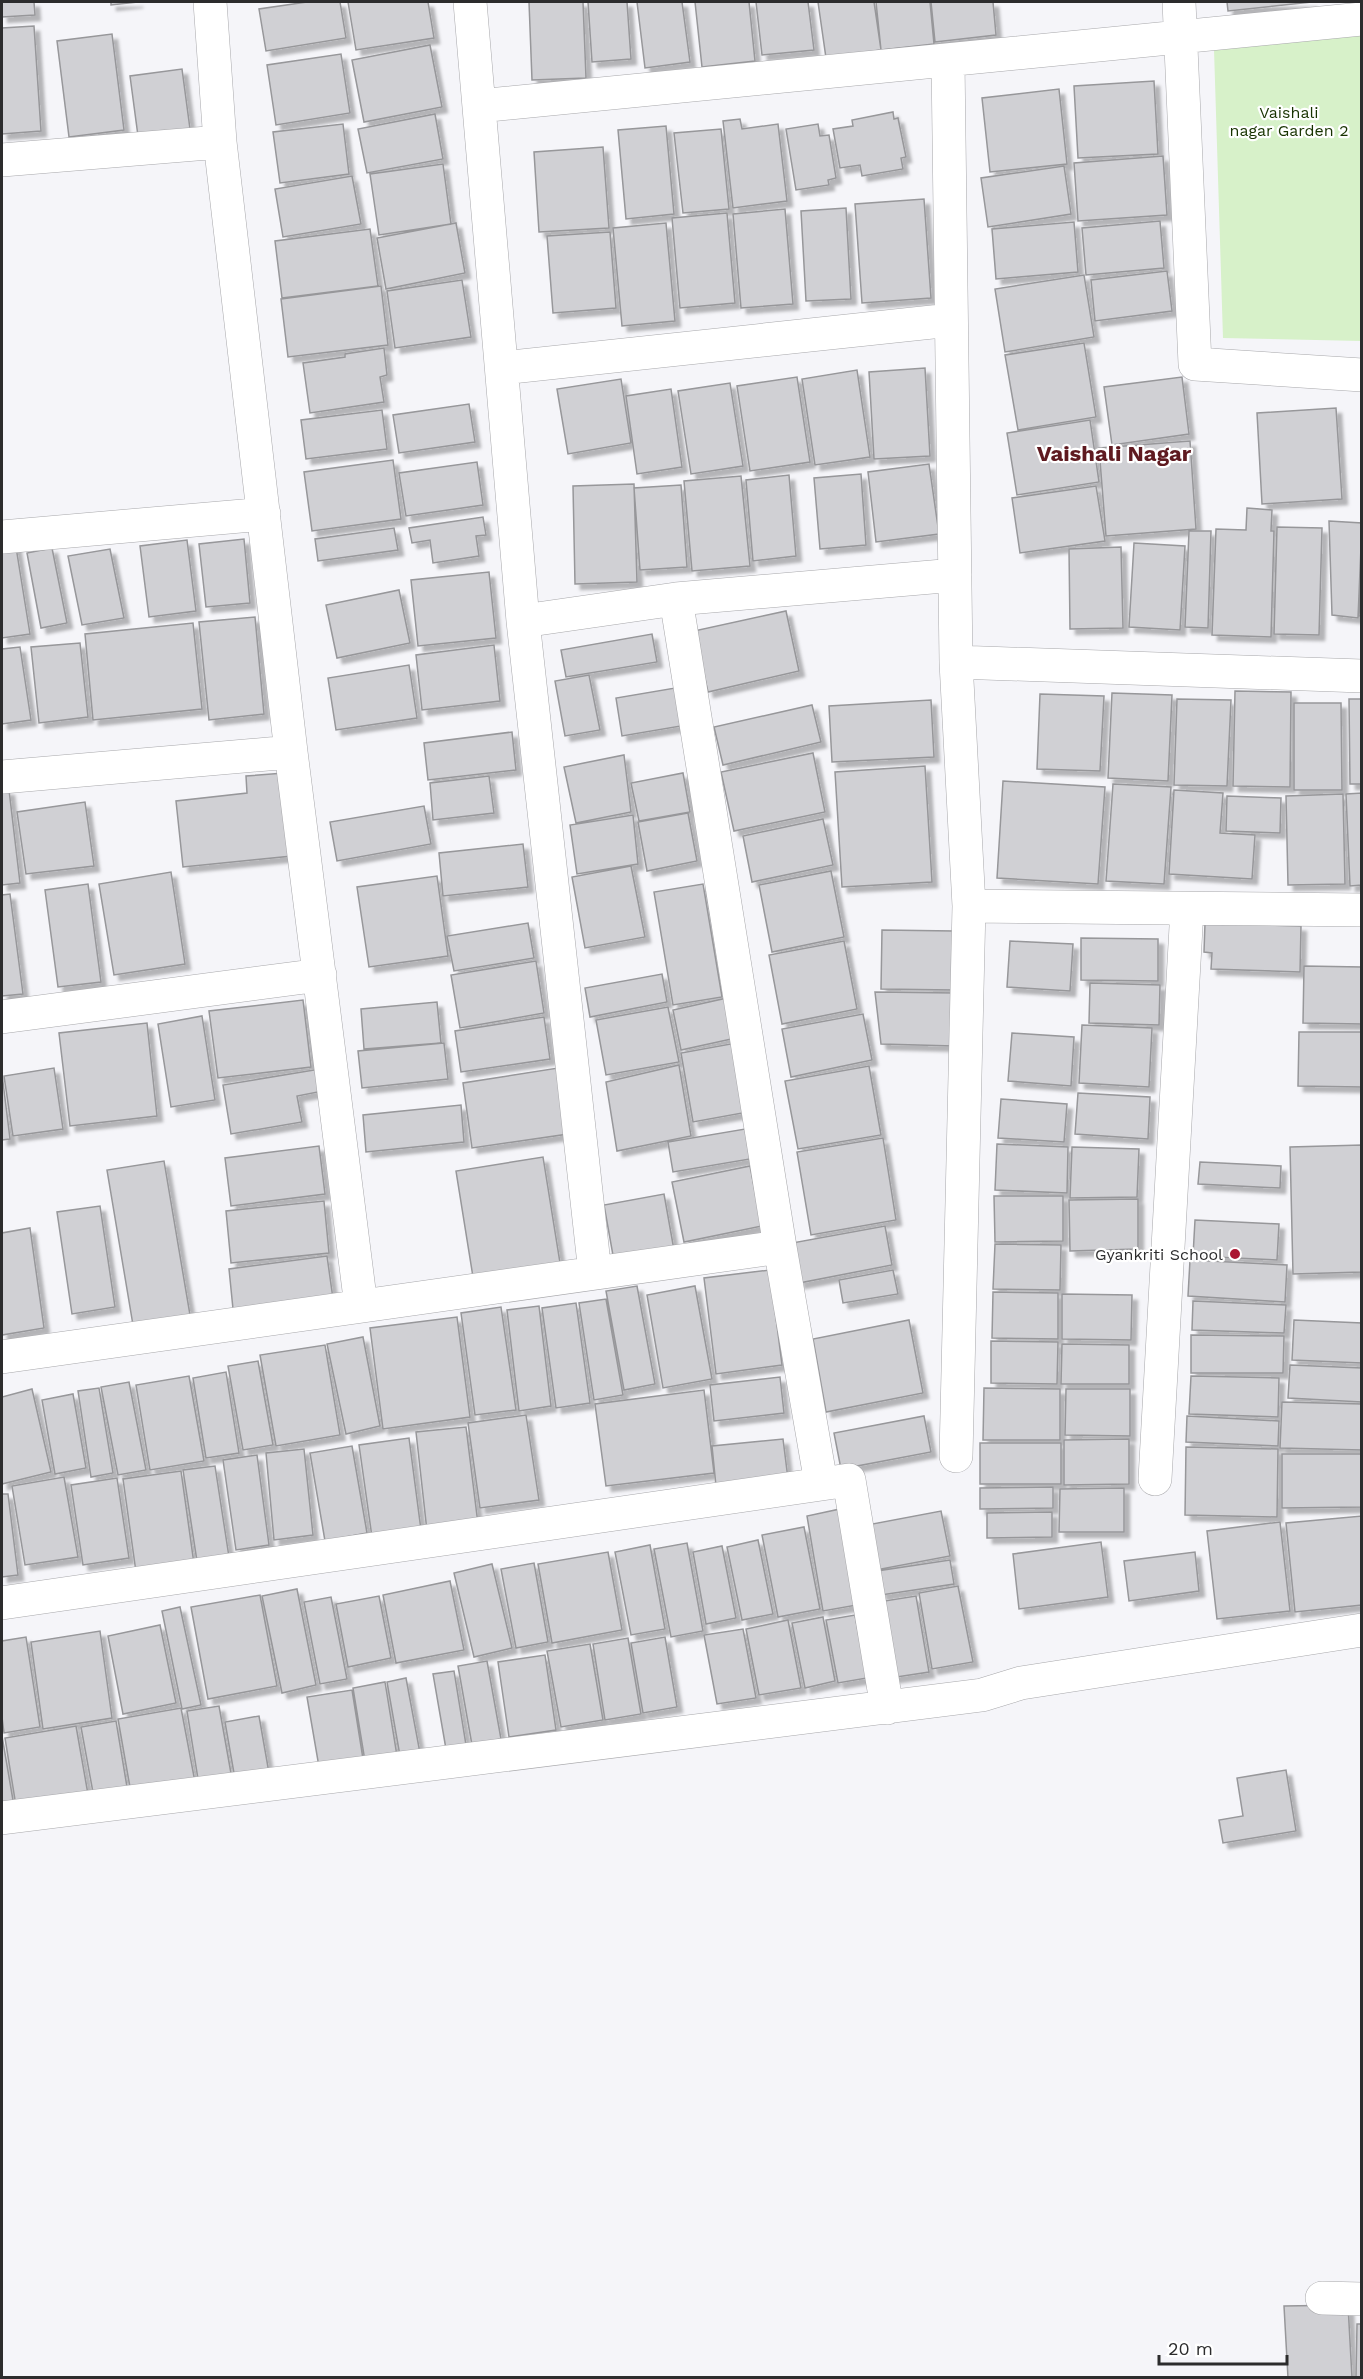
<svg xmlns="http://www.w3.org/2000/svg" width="1363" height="2379" viewBox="0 0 1363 2379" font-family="'Work Sans',sans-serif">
	<defs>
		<filter id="shadow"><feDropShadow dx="5.5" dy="5.5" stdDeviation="1.5" flood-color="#0004"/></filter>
	</defs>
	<rect width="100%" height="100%" fill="#f5f5f9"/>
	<path fill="#d7f1c9" d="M1361 34V341L1223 338 1214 49Z"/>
	<path fill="#d0d0d4" stroke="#97979a" stroke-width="1.5" filter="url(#shadow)" d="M2 2H34L35 15 2 17Z
		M111 2H138L111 5Z
		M307 2H340L346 38 266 51 259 9Z
		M348 2H428L434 38 356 50Z
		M529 2H583L586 78 532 80Z
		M588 2H627L631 59 592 62Z
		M637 2H682L690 62 645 68Z
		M695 2H749L755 61 702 67Z
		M756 2H808L814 50 762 55Z
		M818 2H874L881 50 826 58Z
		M876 2H930L934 44 881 50Z
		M931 2H993L996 35 935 42Z
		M1227 2H1312L1228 11Z
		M34 26 41 131 2 134V28Z
		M112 34 124 130 69 137 57 41Z
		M430 45 442 107 364 122 352 60Z
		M341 54 350 113 276 125 267 65Z
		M182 69 190 129 138 136 130 76Z
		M1154 81 1158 154 1078 158 1074 86Z
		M1059 89 1067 164 990 172 982 98Z
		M893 112 894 119 898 118 906 157 901 158 903 169 862 176 860 165 840 168 833 129 853 126 852 120Z
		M435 114 443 159 367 173 358 129Z
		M740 119 742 129 778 124 787 201 733 208 723 121Z
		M343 124 349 174 280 183 273 132Z
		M818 124 820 136 829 135 836 178 828 180 829 185 796 190 786 129Z
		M666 126 674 214 626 219 618 130Z
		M721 129 729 209 683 213 674 133Z
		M603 147 609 228 539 232 534 152Z
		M1163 156 1167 215 1078 221 1074 163Z
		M443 164 451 224 379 235 370 174Z
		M1064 166 1071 214 988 227 981 178Z
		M352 176 361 224 283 237 275 189Z
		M924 199 931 298 862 303 855 204Z
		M846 208 851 299 806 301 801 211Z
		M785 209 793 304 741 308 733 214Z
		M727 213 735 303 680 308 672 218Z
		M1160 221 1164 268 1086 275 1082 228Z
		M1074 222 1078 272 996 279 992 229Z
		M456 223 465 273 386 289 377 238Z
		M666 223 675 321 622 326 613 228Z
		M370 229 378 286 282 298 275 241Z
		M610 232 616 308 553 313 547 236Z
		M1167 271 1172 311 1095 321 1091 280Z
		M1084 275 1094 337 1005 352 995 289Z
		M462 280 471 337 395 348 387 291Z
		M381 286 388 345 288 357 281 299Z
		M1084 343 1096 417 1018 430 1005 355Z
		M384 348 387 375 380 377 384 402 310 413 303 363 345 357V354Z
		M925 368 930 456 874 459 869 372Z
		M857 370 870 457 815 465 802 379Z
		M797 377 810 462 750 471 737 386Z
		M1182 377 1189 434 1112 445 1104 387Z
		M621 379 631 443 568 454 557 389Z
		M730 383 743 466 691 474 678 391Z
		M671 389 682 467 637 474 626 396Z
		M469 404 475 442 399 453 393 415Z
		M1336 408 1342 499 1262 504 1257 413Z
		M382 410 387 449 306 459 301 420Z
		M1090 420 1099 482 1017 495 1007 433Z
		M1190 441 1196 529 1106 536 1099 448Z
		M393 460 401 519 312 531 304 472Z
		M477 462 483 505 406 516 399 473Z
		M929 464 939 534 876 542 868 472Z
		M861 474 866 545 820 549 814 478Z
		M789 475 796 556 753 561 746 480Z
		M741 476 750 566 692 571 684 481Z
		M634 484 637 582 575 584 573 486Z
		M681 485 687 567 640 570 634 488Z
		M1096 486 1105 541 1020 553 1012 498Z
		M1247 508 1272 510 1271 531H1274L1271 637 1212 635 1216 529 1246 530Z
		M483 517 486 535 476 536 479 556 433 563 430 540 412 543 409 528Z
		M1329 521 1362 523 1358 618 1332 615Z
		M1277 527 1322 528 1319 635 1274 634Z
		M394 528 398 550 318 561 315 539Z
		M1189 531H1211L1208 628 1185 627Z
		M244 539 250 603 206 607 199 544Z
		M187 540 196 611 149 617 140 546Z
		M15 541 30 634 2 638V543Z
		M1134 543 1185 546 1180 630 1129 627Z
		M1121 547 1123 628 1070 629 1069 549Z
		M52 548 67 623 41 628 27 553Z
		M110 549 124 618 82 625 68 556Z
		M1362 566V616H1359Z
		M489 572 496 638 418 646 411 580Z
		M399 590 410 643 337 658 326 605Z
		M786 611 799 671 708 692 694 631Z
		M255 617 264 714 209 720 199 622Z
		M193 623 202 709 93 720 85 634Z
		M652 634 657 662 566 677 561 650Z
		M80 643 88 717 39 723 31 647Z
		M494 645 500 701 422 710 416 655Z
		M20 647 31 720 2 724V649Z
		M409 665 417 718 336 730 328 678Z
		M589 675 600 730 565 736 555 681Z
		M675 688 681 726 622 736 616 698Z
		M1235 691 1291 692 1290 787 1233 786Z
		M1112 693 1172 695 1168 781 1108 778Z
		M1040 694 1104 696 1100 771 1037 769Z
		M1177 699 1231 700 1227 786 1174 785Z
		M1349 699H1362V784H1350Z
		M931 700 934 757 832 762 829 706Z
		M1294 703H1341L1342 790H1294Z
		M812 705 821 742 723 765 714 727Z
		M512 732 516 770 428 780 424 743Z
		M813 753 825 812 734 831 721 772Z
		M624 755 631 812 576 823 564 767Z
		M925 766 932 882 842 887 835 772Z
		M284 773 292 856 183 867 176 801 247 793 246 776Z
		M683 773 690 812 639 821 631 783Z
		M489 776 494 813 433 820 430 783Z
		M1003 781 1105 787 1098 884 997 878Z
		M1113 784 1171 787 1164 884 1106 881Z
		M2 790H9L20 883 2 885Z
		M1174 790 1223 793 1220 833 1255 835 1252 879 1169 874Z
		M1362 793V885L1350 886 1346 794Z
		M1343 794 1345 884 1288 885 1286 796Z
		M1227 796 1281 798 1280 833 1226 831Z
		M85 802 94 866 26 874 17 812Z
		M424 806 431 844 337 861 330 822Z
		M688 813 697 861 647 871 638 822Z
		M633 815 638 864 577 874 570 825Z
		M823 819 833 865 752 882 743 836Z
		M523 844 528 887 443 896 439 853Z
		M631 866 645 937 585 948 572 877Z
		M831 871 844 937 772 952 759 885Z
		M171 872 185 964 114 975 99 884Z
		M437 876 448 956 369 967 357 887Z
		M88 884 101 982 58 987 45 890Z
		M703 884 722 997 673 1005 654 892Z
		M10 894 23 994 2 996V895Z
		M528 923 534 958 454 971 447 936Z
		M1205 923 1301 926 1300 972 1211 969 1212 953 1204 952Z
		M882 930 954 931 953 990 881 989Z
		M1081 938 1158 939V981L1081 980Z
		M844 941 857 1009 782 1024 769 955Z
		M1010 941 1073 944 1070 991 1007 987Z
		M536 961 544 1013 460 1028 451 975Z
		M1304 966 1362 967V1024L1303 1023Z
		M662 974 667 1002 590 1017 585 988Z
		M1090 983 1160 985 1159 1025 1089 1023Z
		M875 992 955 993 954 1046 881 1044Z
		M727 998 736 1038 681 1050 673 1010Z
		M303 1000 311 1067 218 1078 209 1011Z
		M437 1002 441 1043 364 1049 361 1009Z
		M668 1007 679 1062 606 1075 596 1020Z
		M863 1014 872 1060 791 1077 782 1029Z
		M202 1016 215 1100 171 1107 158 1024Z
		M544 1017 550 1059 461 1072 455 1031Z
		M147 1023 157 1116 70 1126 59 1033Z
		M1082 1025 1152 1028 1149 1087 1079 1083Z
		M1299 1032H1362V1087L1298 1086Z
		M1012 1033 1074 1037 1071 1086 1008 1081Z
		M444 1043 448 1079 362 1088 358 1051Z
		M736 1043 748 1112 693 1122 681 1053Z
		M679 1065 691 1136 617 1151 606 1082Z
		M869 1066 881 1135 798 1149 785 1081Z
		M54 1068 63 1129 13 1136 4 1076Z
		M558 1068 568 1134 472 1148 463 1083Z
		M320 1069 323 1091 297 1096 302 1122 231 1134 223 1085Z
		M2 1074 10 1139 2 1140Z
		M1078 1093 1150 1097 1148 1139 1075 1134Z
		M1001 1099 1067 1104 1064 1142 998 1138Z
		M461 1105 464 1142 366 1152 363 1115Z
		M745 1129 750 1159 673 1172 668 1142Z
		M883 1138 896 1220 811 1235 797 1152Z
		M997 1144 1068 1147 1067 1193 995 1190Z
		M1362 1145V1272L1293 1274 1290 1147Z
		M319 1146 325 1194 231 1206 225 1158Z
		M1072 1147 1139 1149 1137 1197 1070 1198Z
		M543 1157 560 1263 473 1277 456 1171Z
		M164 1161 191 1321 134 1331 107 1170Z
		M1200 1162 1281 1166 1280 1188 1198 1184Z
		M750 1166 762 1226 684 1242 672 1182Z
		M664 1194 674 1250 614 1261 604 1205Z
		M994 1196H1063V1241L995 1242Z
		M1138 1199V1249L1070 1251 1069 1200Z
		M324 1201 329 1253 231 1263 226 1211Z
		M100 1206 115 1307 72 1314 57 1212Z
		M1195 1220 1279 1224 1277 1260 1193 1256Z
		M885 1226 892 1265 799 1283 792 1243Z
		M30 1228 44 1328 2 1335V1233Z
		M995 1244 1061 1245 1060 1290 993 1289Z
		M327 1256 334 1306 234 1319 229 1269Z
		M1190 1260 1287 1265 1285 1302 1188 1296Z
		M770 1270 782 1365 716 1374 704 1278Z
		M893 1270 898 1294 843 1303 839 1280Z
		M637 1286 655 1384 624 1390 606 1291Z
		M695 1286 712 1379 663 1388 647 1295Z
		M993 1292 1058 1293V1339L992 1338Z
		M1062 1294 1132 1295 1131 1340 1062 1339Z
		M606 1299 623 1395 594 1400 579 1303Z
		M1193 1301 1286 1305 1284 1333 1192 1330Z
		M576 1303 590 1403 556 1408 542 1308Z
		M539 1306 551 1406 519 1411 507 1310Z
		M501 1307 516 1410 475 1415 461 1313Z
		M457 1317 470 1417 383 1429 370 1328Z
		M909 1320 923 1393 826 1412 813 1339Z
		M1294 1320 1362 1323V1363L1292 1360Z
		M1191 1335 1284 1336 1283 1373H1191Z
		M363 1337 380 1426 346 1434 327 1344Z
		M991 1341 1058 1342 1057 1384 991 1383Z
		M1062 1344 1129 1345V1384H1061Z
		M325 1345 340 1435 276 1446 260 1355Z
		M258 1361 273 1445 243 1450 228 1366Z
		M1290 1365 1362 1368V1402L1288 1398Z
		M226 1372 239 1453 206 1458 193 1378Z
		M189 1376 204 1461 150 1470 136 1385Z
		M1191 1376 1279 1378 1278 1417 1189 1414Z
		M780 1377 784 1413 714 1421 710 1385Z
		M129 1382 146 1470 118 1475 101 1387Z
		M99 1388 113 1473 91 1477 78 1391Z
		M984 1388 1060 1389V1440H983Z
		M32 1389 51 1472 2 1484V1397Z
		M1066 1389H1130V1436L1065 1435Z
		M704 1390 714 1473 606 1486 595 1404Z
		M73 1394 86 1468 55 1474 42 1400Z
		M1282 1402 1362 1404V1450L1280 1448Z
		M526 1415 539 1500 480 1508 468 1423Z
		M924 1416 931 1452 841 1469 834 1433Z
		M1187 1416 1279 1421 1278 1446 1186 1442Z
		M466 1427 478 1524 427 1531 416 1432Z
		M409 1438 421 1530 372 1537 359 1445Z
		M783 1439 788 1479 716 1486 712 1446Z
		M1129 1439V1484L1064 1485V1440Z
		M980 1443H1061V1484H980Z
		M352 1446 367 1533 325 1541 310 1453Z
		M1186 1447 1278 1449 1277 1517 1185 1515Z
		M304 1449 313 1535 274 1540 266 1453Z
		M1282 1454H1362V1507L1282 1508Z
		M257 1455 269 1545 236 1550 223 1460Z
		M215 1466 229 1557 197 1561 183 1470Z
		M181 1471 194 1564 136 1572 123 1479Z
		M64 1477 78 1557 25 1565 12 1486Z
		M117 1478 129 1558 83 1565 71 1485Z
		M1053 1487V1508L980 1509V1488Z
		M1124 1488V1532H1059L1060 1489Z
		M2 1494H8L18 1575 2 1577Z
		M840 1509 857 1605 823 1611 807 1516Z
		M941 1511 950 1556 876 1570 867 1525Z
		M1052 1512V1537L987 1538V1513Z
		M1362 1516V1605L1295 1612 1286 1523Z
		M1280 1522 1290 1611 1217 1619 1207 1531Z
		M804 1527 820 1609 778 1617 762 1535Z
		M758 1540 773 1614 742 1620 727 1547Z
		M1101 1542 1108 1597 1019 1609 1013 1554Z
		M687 1543 703 1631 671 1637 654 1549Z
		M650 1545 665 1629 631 1635 615 1552Z
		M722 1546 736 1618 706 1624 693 1552Z
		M608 1552 622 1630 552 1643 538 1564Z
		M1195 1552 1199 1591 1129 1601 1124 1561Z
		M950 1560 954 1584 881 1595 877 1571Z
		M534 1563 548 1642 516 1648 501 1569Z
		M492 1564 512 1648 474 1657 454 1573Z
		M450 1581 464 1650 396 1663 383 1595Z
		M958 1586 973 1662 932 1669 919 1593Z
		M297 1589 316 1685 282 1693 262 1596Z
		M260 1595 277 1686 208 1699 191 1607Z
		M379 1596 391 1658 348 1667 336 1604Z
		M916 1596 929 1672 890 1678 878 1602Z
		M331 1597 347 1679 320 1684 304 1602Z
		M180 1607 201 1705 182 1709 162 1611Z
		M855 1615 867 1678 838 1683 826 1620Z
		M823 1617 835 1681 805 1688 792 1623Z
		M788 1620 801 1688 759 1695 746 1629Z
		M160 1625 176 1703 123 1714 108 1636Z
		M743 1629 756 1698 717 1704 704 1635Z
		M100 1631 112 1718 43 1729 31 1642Z
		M26 1637 40 1727 4 1733 2 1717V1641Z
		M665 1637 677 1707 643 1713 631 1643Z
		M628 1638 641 1714 605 1720 593 1644Z
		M590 1644 603 1720 561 1727 547 1651Z
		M545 1655 556 1730 509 1737 498 1662Z
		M487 1661 501 1739 472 1745 458 1666Z
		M454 1671 466 1745 446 1749 433 1674Z
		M406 1678 420 1753 400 1756 387 1682Z
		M385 1682 397 1756 365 1761 353 1688Z
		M352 1690 363 1759 319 1767 307 1697Z
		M219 1706 232 1779 199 1785 187 1711Z
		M181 1708 195 1782 131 1793 118 1719Z
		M259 1716 269 1773 235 1779 225 1722Z
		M116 1721 128 1793 94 1798 81 1727Z
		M76 1726 89 1800 17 1812 5 1738Z
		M2 1736 15 1812 2 1815Z
		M1286 1770 1296 1831 1223 1843 1219 1820 1243 1816 1237 1778Z
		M1348 2305 1352 2378H1288L1284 2306Z
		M1357 2324H1362V2378H1356Z"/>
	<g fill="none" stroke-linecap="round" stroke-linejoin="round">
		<g stroke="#a8a8ab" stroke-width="34">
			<path id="minor" d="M210 2 220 142 291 752 361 1306
				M470 2 523 621 595 1273
				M1179 2 1195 364 1362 375
				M948 61 956 662 969 906 956 1456
				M479 106 1362 19
				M2 160 220 142
				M502 368 951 320
				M2 537 264 514
				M676 599 780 1247 821 1483
				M523 621 676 599 955 575
				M956 662 1362 676
				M2 777 291 752
				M969 906 1362 910
				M2 1017 320 975
				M2 1357 780 1247
				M1155 1479 1187 909
				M2 1603 849 1480 887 1708
				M2 1818 982 1695 1021 1683 1362 1630
				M1322 2298 1362 2299"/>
		</g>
		<use href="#minor" stroke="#fff" stroke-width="33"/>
	</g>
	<circle fill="#ab1531" stroke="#fff" stroke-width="2" cx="1235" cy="1254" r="6"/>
	<g text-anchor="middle" stroke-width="4.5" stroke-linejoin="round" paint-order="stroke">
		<g font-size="16" fill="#183300" stroke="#fff">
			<text x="1289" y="118">Vaishali<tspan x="1289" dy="18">nagar Garden 2</tspan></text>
		</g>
		<g font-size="16" fill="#2c2c2d" stroke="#fff" text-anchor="end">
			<text x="1223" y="1260">Gyankriti School</text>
		</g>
		<g font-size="22" font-weight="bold" fill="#5f1a20" stroke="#fff">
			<text x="1114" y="461">Vaishali Nagar</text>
		</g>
	</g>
	<rect width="1363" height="2379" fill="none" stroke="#2c2c2d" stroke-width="6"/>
	<path d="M1159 2355v9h128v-9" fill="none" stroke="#2c2c2d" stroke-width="3"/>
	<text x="1168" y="2355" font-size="18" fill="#2c2c2d" stroke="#ffffff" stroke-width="4.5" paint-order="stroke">20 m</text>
</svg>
